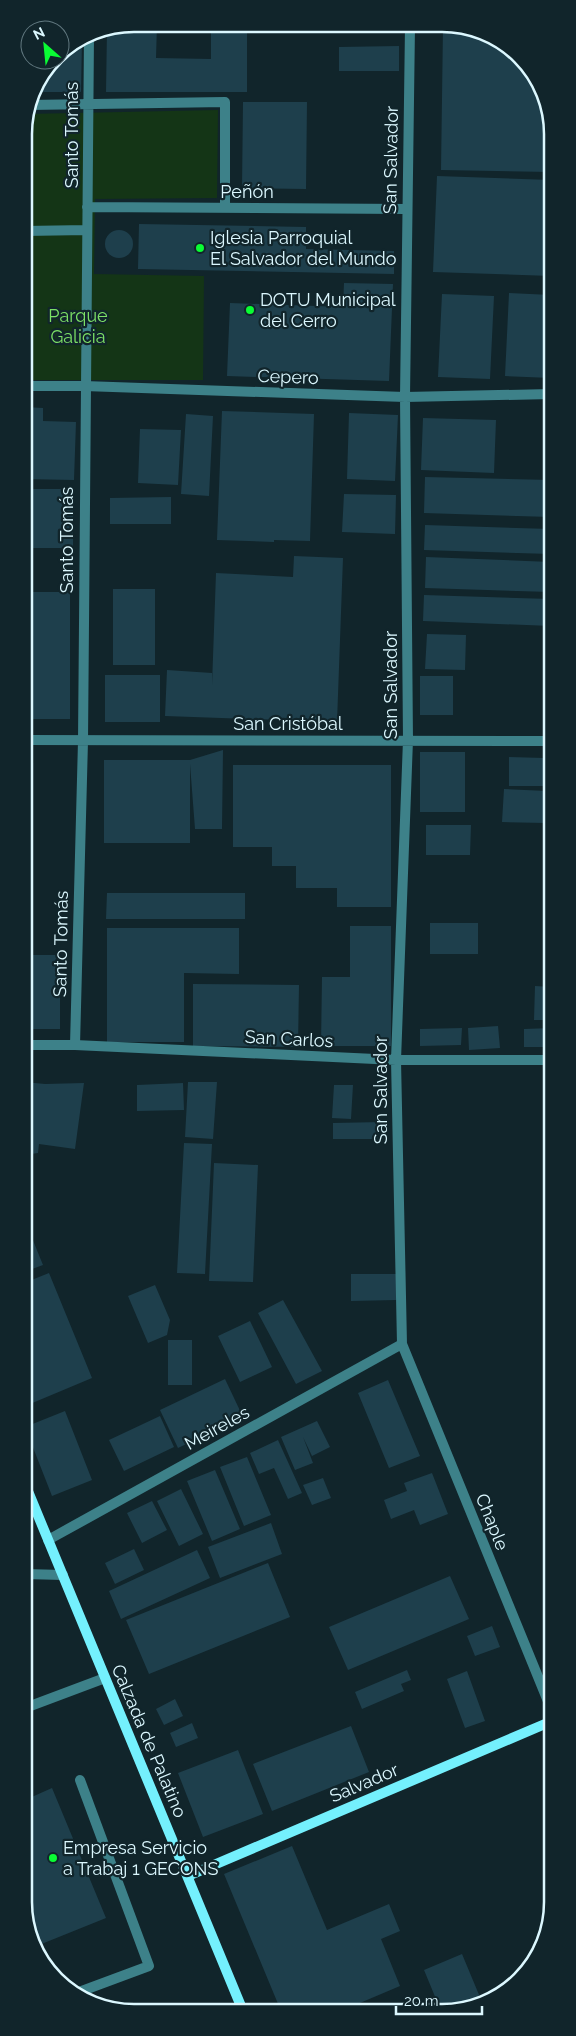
<svg xmlns="http://www.w3.org/2000/svg" width="576" height="2036" viewBox="0 0 576 2036" font-family="Raleway,sans-serif">
	<rect width="100%" height="100%" fill="#11252b"/>
	<path fill="#143516" d="M218 110 217 198 95 199 94 274 204 276 203 380H24V128L27 114Z"/>
	<path fill="#1e3f4c" d="M135 24H157L156 58 211 59V24L247 25V92H106L107 29Z
		M256 25H316V27L256 28Z
		M443 26H463L525 61 551 120V172L441 170Z
		M82 39 81 92H32L54 60H60V54Z
		M399 46V71H339V47Z
		M243 102H307L306 189 242 188Z
		M437 176 551 180V276L433 272Z
		M139 224 306 227V249L394 251V274L138 269Z
		M105 244a14 14 0 1 1 28 0a14 14 0 1 1-28 0Z
		M344 283 393 284 389 381 227 376 230 303 343 307Z
		M509 293 551 295V378L505 376Z
		M442 294 494 296 490 379 438 377Z
		M24 407 43 408V421L76 422 74 480 24 479Z
		M222 411 314 414 310 541 274 540V542L217 540Z
		M349 413 398 415 395 481 347 479Z
		M186 414 213 416 209 496 181 494Z
		M423 418 496 420 494 473 421 470Z
		M140 429 181 430 178 485 138 483Z
		M425 477 551 480V517L424 513Z
		M24 489H73V548H24Z
		M344 494 396 495 395 534 342 532Z
		M171 497V524H110V498Z
		M425 525 551 529V554L424 550Z
		M294 556 343 558 337 722 165 716 167 670 212 673V685L216 573 293 577Z
		M426 557 551 562V592L425 588Z
		M113 589H155V665H113Z
		M24 592H70V719H24Z
		M424 595 551 599V626L423 621Z
		M427 634 466 635 465 670 425 669Z
		M105 675H160V722H105Z
		M420 676H453V715H420Z
		M223 750 222 829H195L190 764V843H104V760H190Z
		M420 752H465V812H420Z
		M509 757 544 758V786H509Z
		M233 765H391V907H337V888H296V866H272V847H233Z
		M504 789 547 791 546 823 502 822Z
		M24 795H31V929H24Z
		M426 825H471L470 855H426Z
		M107 893H245V919H106Z
		M430 923H478V954H430Z
		M350 926H391V1046H321L322 977H350Z
		M107 928H239V974L184 973V1042H107Z
		M24 955H60V1029H24Z
		M193 984 299 985 298 1047 193 1046Z
		M535 986 552 987V1020H534Z
		M498 1026 500 1048 469 1050 468 1028Z
		M462 1028 461 1045 420 1046V1029Z
		M552 1028V1047H524V1029Z
		M24 1082 45 1084 84 1083 75 1149 39 1144 38 1153 24 1155Z
		M188 1082H217L213 1139 185 1137Z
		M183 1083 184 1110 137 1111V1085Z
		M334 1085H353L351 1119 332 1118Z
		M383 1122V1139H333V1123Z
		M184 1143 212 1144 205 1274 177 1273Z
		M214 1163 258 1165 253 1282 209 1281Z
		M30 1233 43 1265 24 1272V1236Z
		M49 1273 92 1378 30 1404 25 1390 24 1283Z
		M351 1274H396V1300L351 1301Z
		M155 1285 170 1320 167 1335 148 1343 128 1296Z
		M283 1300 322 1371 296 1384 258 1313Z
		M250 1321 272 1367 240 1382 218 1336Z
		M168 1340H192V1385H168Z
		M225 1379 243 1417 178 1448 160 1410Z
		M388 1380 420 1456 389 1468 358 1393Z
		M65 1411 92 1480 52 1496 25 1427Z
		M160 1416 174 1447 124 1471 109 1440Z
		M317 1421 330 1447 312 1456 303 1437 313 1463 295 1470 281 1437Z
		M278 1440 302 1493 288 1499 274 1468 259 1474 250 1453Z
		M247 1457 271 1515 244 1526 220 1467Z
		M215 1470 240 1529 212 1541 187 1481Z
		M432 1473 448 1514 420 1525 414 1510 391 1519 384 1500 407 1491 404 1483Z
		M323 1478 331 1498 312 1505 303 1485Z
		M181 1489 203 1534 179 1546 157 1501Z
		M152 1501 167 1530 142 1543 127 1513Z
		M271 1523 282 1554 220 1578 208 1547Z
		M134 1549 144 1570 115 1584 105 1563Z
		M197 1550 210 1578 121 1619 109 1591Z
		M268 1563 290 1617 149 1674 126 1620Z
		M450 1576 469 1619 348 1670 329 1627Z
		M492 1626 500 1647 475 1656 467 1636Z
		M407 1670 411 1680 401 1684 404 1691 362 1709 355 1692Z
		M467 1671 485 1721 465 1728 447 1679Z
		M175 1699 183 1716 164 1725 156 1709Z
		M192 1723 198 1738 176 1747 170 1733Z
		M351 1726 369 1772 272 1811 253 1764Z
		M238 1750 263 1814 203 1837 178 1773Z
		M52 1788 106 1918 39 1945 25 1916V1800Z
		M292 1846 327 1930 389 1904 400 1931 381 1939 400 1986 341 2011H281L224 1874Z
		M462 1954 482 2002 456 2011H441L424 1970Z"/>
	<g fill="none" stroke-linecap="round" stroke-linejoin="round">
		<path stroke="#3d8189" stroke-width="10" d="M79 1992 149 1966 80 1780"/>
		<path stroke="#3d8189" stroke-width="10" d="M410 26 405 397 408 740 396 1060 402 1344 552 1711
			M29 105 225 102V208
			M87 207 406 209
			M24 231 87 230
			M24 386H84L405 397 551 394
			M24 740 552 741
			M24 1045H75L396 1060H552
			M75 1045 83 741 89 35
			M48 1540 402 1344
			M25 1574 63 1575
			M25 1640 26 1654 25 1663
			M25 1708 105 1678"/>
		<path stroke="#74f0fd" stroke-width="10" d="M25 1484 243 2011
			M188 1876 552 1721"/>
	</g>
	<g fill="#0afc34" stroke="#11252b" stroke-width="2">
		<circle cx="200" cy="248" r="5"/>
		<circle cx="250" cy="310" r="5"/>
		<circle cx="53" cy="1858" r="5"/>
	</g>
	<g text-anchor="middle" stroke-width="4.5" stroke-linejoin="round" paint-order="stroke">
		<g font-size="18" fill="#dcf8ff" stroke="#11252b">
			<text transform="translate(72 135) rotate(-90)" y="6">Santo Tomás</text>
			<text transform="translate(391 160) rotate(-89)" y="6">San Salvador</text>
			<text x="247" y="198">Peñón</text>
			<text transform="translate(288 377) rotate(2)" y="6">Cepero</text>
			<text transform="translate(67 540) rotate(-90)" y="6">Santo Tomás</text>
			<text transform="translate(391 685) rotate(-90)" y="6">San Salvador</text>
			<text x="288" y="730">San Cristóbal</text>
			<text transform="translate(61 944) rotate(-89)" y="6">Santo Tomás</text>
			<text transform="translate(289 1039) rotate(3)" y="6">San Carlos</text>
			<text transform="translate(381 1090) rotate(-90)" y="6">San Salvador</text>
			<text transform="translate(217 1428) rotate(-29)" y="6">Meireles</text>
			<text transform="translate(492 1522) rotate(68)" y="6">Chaple</text>
			<text transform="translate(149 1741) rotate(67)" y="6">Calzada de Palatino</text>
			<text transform="translate(364 1783) rotate(-23)" y="6">Salvador</text>
		</g>
		<g font-size="18" fill="#dcf8ff" stroke="#11252b" text-anchor="start">
			<text x="210" y="244">Iglesia Parroquial<tspan x="210" dy="21">El Salvador del Mundo</tspan></text>
			<text x="260" y="306">DOTU Municipal<tspan x="260" dy="21">del Cerro</tspan></text>
			<text x="63" y="1854">Empresa Servicio<tspan x="63" dy="21">a Trabaj 1 GECONS</tspan></text>
		</g>
		<g font-size="18" fill="#7ce066" stroke="#11252b">
			<text x="78" y="322">Parque<tspan x="78" dy="21">Galicia</tspan></text>
		</g>
	</g>
	<path d="M0 0H576V2036H0ZM134 32H442A102 102 0 0 1 544 134V1902A102 102 0 0 1 442 2004H134A102 102 0 0 1 32 1902V134A102 102 0 0 1 134 32Z" fill="#11252b" fill-rule="evenodd"/>
	<path fill="none" stroke="#dcf8ff" stroke-width="2.5" d="M134 32H442A102 102 0 0 1 544 134V1902A102 102 0 0 1 442 2004H134A102 102 0 0 1 32 1902V134A102 102 0 0 1 134 32Z"/>
	<g transform="translate(45 45) rotate(333)"><circle r="24" fill="#11252b" stroke="#627980"/>
	<path d="M0-4L9 19L0 12L-9 19Z" fill="#0afc34"/>
	<text y="-8" font-size="14" font-weight="bold" text-anchor="middle" fill="#dcf8ff">N</text>
	</g>
	<path d="M396 2006v8h86v-8" fill="none" stroke="#dcf8ff" stroke-width="2.5"/>
	<text x="404" y="2006" font-size="15" fill="#dcf8ff" stroke="#11252b" stroke-width="4" paint-order="stroke">20 m</text>
</svg>
